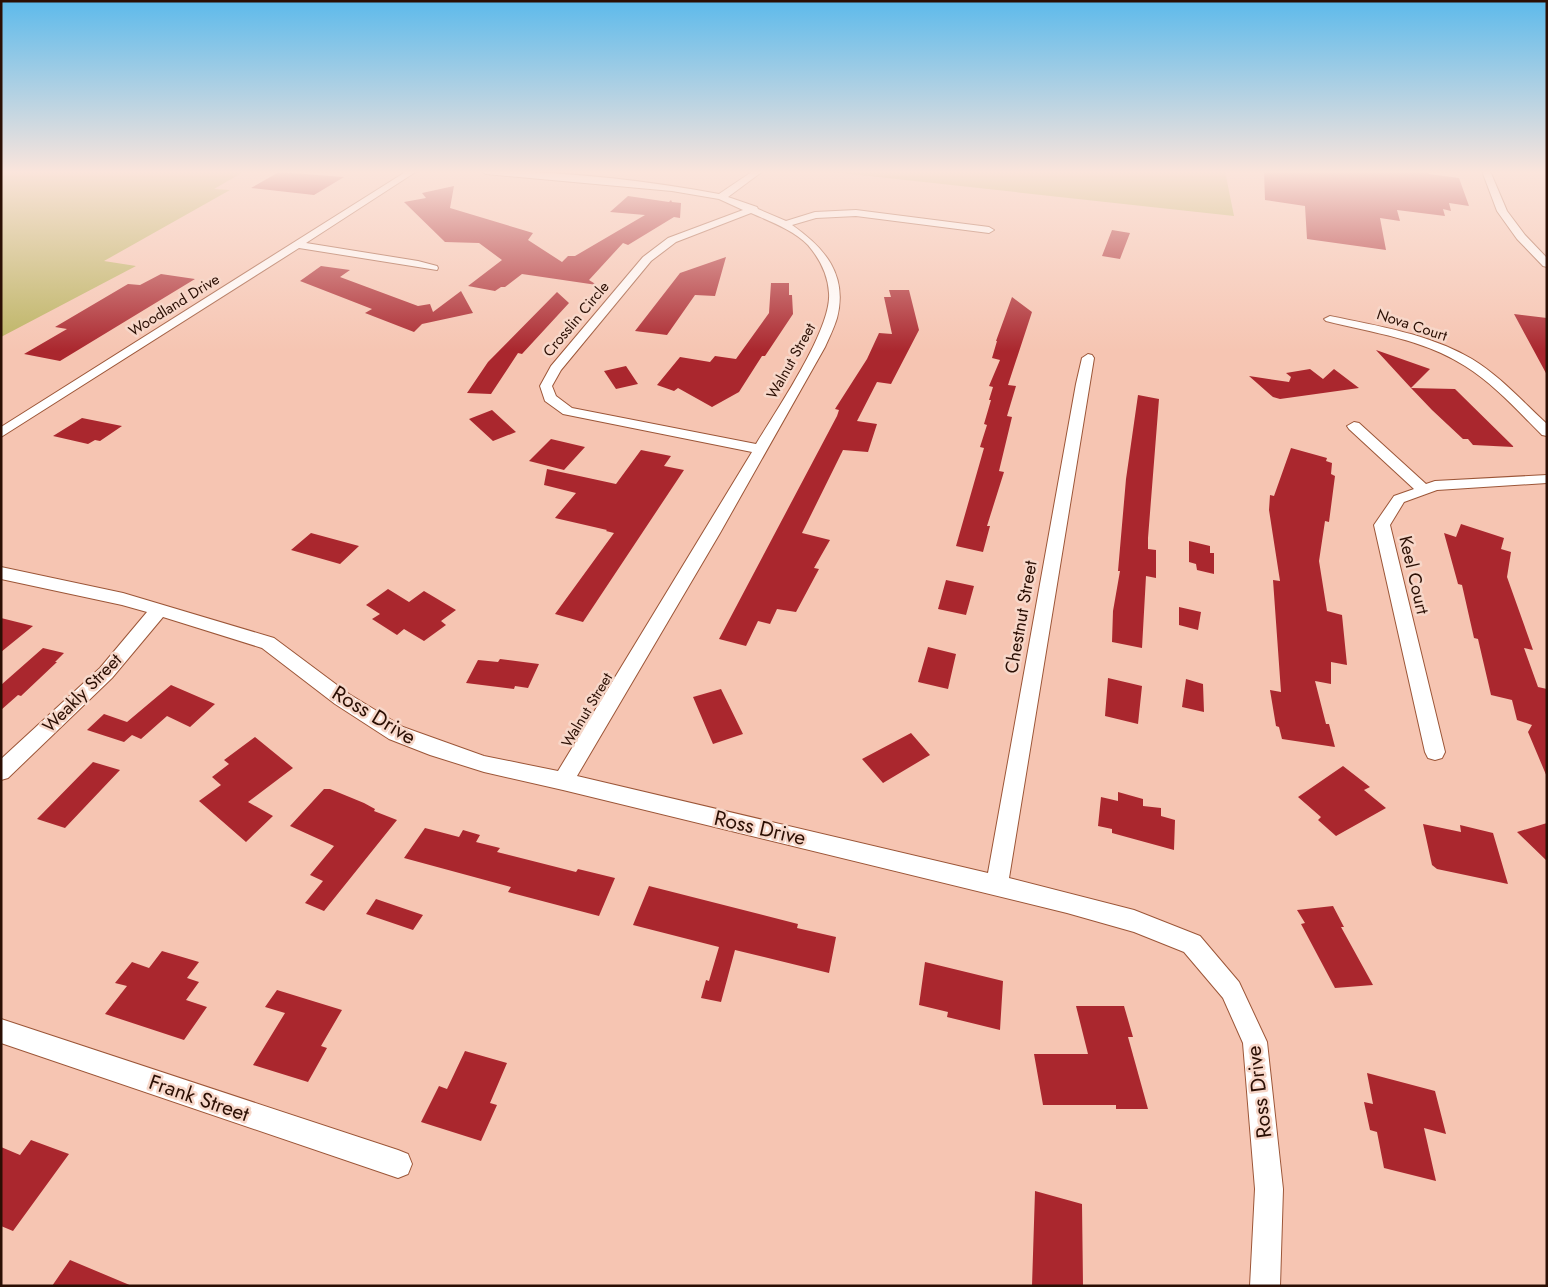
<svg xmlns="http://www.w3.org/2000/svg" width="1548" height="1287" viewBox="0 0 1548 1287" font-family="Jost,sans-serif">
	<rect width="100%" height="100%" fill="#f6c5b2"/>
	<path fill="#bbb361" d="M1 171H245L214 189 230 190 104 261 136 266 1 337Z
		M823 171H1225L1234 216Z"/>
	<path fill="#aa272e" d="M1264 171H1428L1429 174 1459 178 1469 206 1449 203 1451 211 1443 209 1445 216 1397 210 1400 221 1380 218 1386 250 1307 239 1305 206 1265 200Z
		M279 172 344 177 314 195 251 188Z
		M454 186 450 208 533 233 528 240 562 262 568 256H575L645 215 610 212 628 196 669 202 671 200 672 202 681 203 680 218 674 217 628 245 623 243 589 280 597 285 522 274 505 287H501L495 291 468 286 502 260 479 243 445 242 404 202 426 198 422 193Z
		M1112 230 1130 233 1120 259 1102 256Z
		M726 257 715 296 695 295 667 335 635 331 680 273Z
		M321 266 350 270 340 277 418 306 430 304 433 312 461 291 473 313 422 324 414 332 365 313 372 309 300 281Z
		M161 274 195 279 60 361 24 354 67 329 55 327 128 284 140 285Z
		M771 283H789V295H792L793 314 765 356H762L739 392 712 407 678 388 674 391 657 385 680 357 710 362 715 356 736 359 769 313Z
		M889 290H909L919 330 891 384 877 382 857 421 877 424 868 452 843 450 802 533 830 540 814 568 819 569 796 612 777 609 770 624 758 621 746 646 719 639 837 416 839 410 835 409 867 359 879 333 892 334 884 297H891Z
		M557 292 569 303 522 354 518 353 491 394 467 393 488 362Z
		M1012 297 1032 312 1008 385 1016 386 1007 416 1012 417 999 471 1004 472 987 526H990L983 552 956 546 984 448 980 447 987 425 984 424 991 400H989L993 387 989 386 1000 360 992 358 997 341H996Z
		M1514 314 1547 318V375Z
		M1376 350 1430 369 1411 388Z
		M626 366 638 384 616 389 604 371Z
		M1310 369 1323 379 1334 369 1359 388 1280 399 1273 397 1249 376 1289 382 1291 377 1286 373Z
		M1411 388 1455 389 1514 447 1473 445 1468 439H1463L1432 410Z
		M1138 395 1159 399 1148 538V549L1156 550V578L1146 576 1142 648 1112 642 1113 611 1120 571H1118L1126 479Z
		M492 410 516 432 493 441 469 419Z
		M82 418 122 426 100 441 95 440 88 444 53 436Z
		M551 439 585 447 564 470 529 461Z
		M1291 448 1327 458 1326 461 1332 463 1331 474 1335 476 1329 522 1325 521 1319 561 1327 611 1342 615 1347 665 1331 662V684L1315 681 1326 724H1329L1335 747 1282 739 1279 727 1276 726 1270 690 1281 692 1273 580 1280 581 1269 510 1270 495 1274 496Z
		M641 450 671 456 664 466 684 470 583 622 555 614 614 533 606 531 607 530 555 518 576 493 544 485 547 469 616 484Z
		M1461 524 1504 538 1501 549 1511 552 1507 577 1533 650 1524 648 1538 687 1547 689V777L1528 732 1532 725 1517 720 1512 700 1491 695 1478 639 1474 638 1462 585 1458 584 1444 533 1456 537Z
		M311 533 359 546 340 564 291 550Z
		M1189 541 1210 546V553H1214V574L1197 570 1196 564 1189 562Z
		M946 580 974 586 966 615 938 609Z
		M388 589 409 602 424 591 456 610 441 621 446 625 424 641 404 629 397 635 372 619 380 614 366 605Z
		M1179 607 1201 612 1198 630 1179 625Z
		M1 618 33 626 1 652Z
		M928 647 956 654 948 689 918 682Z
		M43 648 64 653 55 662H57L21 696 18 695 1 710V685Z
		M500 659 539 664 528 688 515 686 514 689 466 683 478 660 498 662Z
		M1108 678 1142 686 1138 724 1105 716Z
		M1186 679 1203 684 1204 712 1182 707Z
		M171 685 215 704 190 727 167 716 141 739 132 735 124 742 87 730 104 714 127 722Z
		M721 689 743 734 713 744 693 697Z
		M911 733 930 755 883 783 862 759Z
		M255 737 293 768 248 802 273 816 246 842 199 801 221 785 212 777 229 764 224 760Z
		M93 762 120 770 65 828 37 819Z
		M1343 766 1370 787 1364 790 1386 808 1336 836 1318 820 1321 817 1298 797Z
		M324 789H330L364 803 375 809 374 811 397 820 324 911 305 903 323 881 310 875 334 846 290 826Z
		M1118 792 1143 799V806L1161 808V816L1175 820 1174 850 1112 833V829L1098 826 1101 797 1118 801Z
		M1547 823V861L1517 832Z
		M1423 824 1461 832 1460 825 1493 833 1508 884 1437 869 1432 865Z
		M425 828 459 837 463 830 480 835 476 842 500 848 497 852 576 872 578 869 615 878 599 916 508 892 511 887 404 858Z
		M649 886 798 924 797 928 836 937 829 973 735 950 721 1002 701 998 706 980 709 981 719 947 633 925Z
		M376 899 423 915 413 930 366 914Z
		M1333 906 1344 927H1341L1373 985 1335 988 1301 924 1305 923 1297 910Z
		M162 951 199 962 187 978 199 982 186 1000 207 1007 184 1040 105 1014 127 986 115 983 132 962 149 968Z
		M925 962 1003 981 1000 1030 947 1017 948 1012 919 1005Z
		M277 990 342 1010 321 1046 327 1048 308 1082 253 1065 285 1013 265 1007Z
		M1076 1006H1124L1133 1037H1128L1148 1109H1116V1105H1043L1034 1054H1088Z
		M465 1051 507 1063 490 1103 497 1105 481 1141 421 1122 439 1086 447 1089Z
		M1367 1073 1435 1091 1446 1134 1424 1128 1436 1181 1384 1168 1377 1132 1370 1130 1364 1102 1373 1104Z
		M31 1140 69 1154 13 1231 1 1226V1147L20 1155Z
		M1035 1191 1082 1204 1083 1286H1032Z
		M70 1260 132 1286H52Z"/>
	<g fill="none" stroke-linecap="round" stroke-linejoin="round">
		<g stroke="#9c5638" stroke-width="2">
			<path id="minor" d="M407 171H417L306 243 418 261 437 266 438 268 437 270 299 248 1 437V427Z
				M482 171C558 171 644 180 719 194L753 171H763L728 197 757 207 758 209 786 221 815 212 856 210 989 227 994 230 989 233 856 216 816 218 792 225C825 248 848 275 837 318 834 328 829 338 825 347L720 533 577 776 988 873 1076 384 1082 358 1088 354 1092 355 1094 358 1009 878 1134 910 1200 936 1239 982 1267 1042 1283 1189 1280 1286H1250L1255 1189 1243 1043 1223 998 1184 952 1134 932 1067 913 563 790 484 772 430 755 389 739 335 704 262 648 163 617 112 678 8 778 1 780V759L100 668 147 612 122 605 1 579V567L123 593 274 638 349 694 403 727 484 756 558 771 752 452 563 414 545 401 540 386 551 366 643 257 668 238 743 210 719 199 672 191 486 174ZM751 213C771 222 793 230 808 245 820 259 828 275 829 293 832 329 776 411 756 444L572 408 556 396 552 386 561 370 651 261 676 242Z
				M1482 171H1490L1507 211 1525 235 1547 258V267L1543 266 1517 239 1497 211Z
				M1330 316C1378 326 1429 334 1472 359 1500 376 1523 402 1547 424V436L1542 435C1518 411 1494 384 1465 366 1423 339 1373 333 1326 321L1324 319Z
				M1354 422 1359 423 1426 484 1435 481 1547 475V483L1437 490 1404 502 1390 525 1445 752 1442 758 1435 760 1428 758 1425 752 1374 525 1394 496 1414 489 1349 429 1347 426Z
				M1 1019 398 1150 408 1154 412 1164 408 1174 398 1178 1 1043Z"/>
		</g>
		<use href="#minor" fill="#fff" fill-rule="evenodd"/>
	</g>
	<linearGradient id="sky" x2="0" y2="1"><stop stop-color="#5dbaeb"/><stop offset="0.49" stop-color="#fbe5dc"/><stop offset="1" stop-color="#fbe5dc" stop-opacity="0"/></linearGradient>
	<rect width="1548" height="351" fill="url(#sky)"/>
	<g text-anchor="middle" stroke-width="5" stroke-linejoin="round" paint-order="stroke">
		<g font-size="15" fill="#2b0f04" stroke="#f7d7c9">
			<text transform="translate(174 305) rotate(-32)" y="5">Woodland Drive</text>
			<text transform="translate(576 319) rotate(-50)" y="5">Crosslin Circle</text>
			<text transform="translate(1412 325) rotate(18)" y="5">Nova Court</text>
			<text transform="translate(791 361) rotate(-61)" y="5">Walnut Street</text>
			<text transform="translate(587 710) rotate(-59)" y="5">Walnut Street</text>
		</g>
		<g font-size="18" fill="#2b0f04" stroke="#f7d7c9">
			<text transform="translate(1414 575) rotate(77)" y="6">Keel Court</text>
			<text transform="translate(1021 617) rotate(-80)" y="6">Chestnut Street</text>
			<text transform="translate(82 693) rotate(-45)" y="6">Weakly Street</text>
		</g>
		<g font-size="21" fill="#2b0f04" stroke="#f7d7c9">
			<text transform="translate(374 715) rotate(31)" y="7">Ross Drive</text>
			<text transform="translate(760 828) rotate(13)" y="7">Ross Drive</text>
			<text transform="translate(1259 1092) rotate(-97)" y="7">Ross Drive</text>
			<text transform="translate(199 1098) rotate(19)" y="7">Frank Street</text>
		</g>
	</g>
	<rect width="1548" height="1287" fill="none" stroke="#2b0f04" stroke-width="5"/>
</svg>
